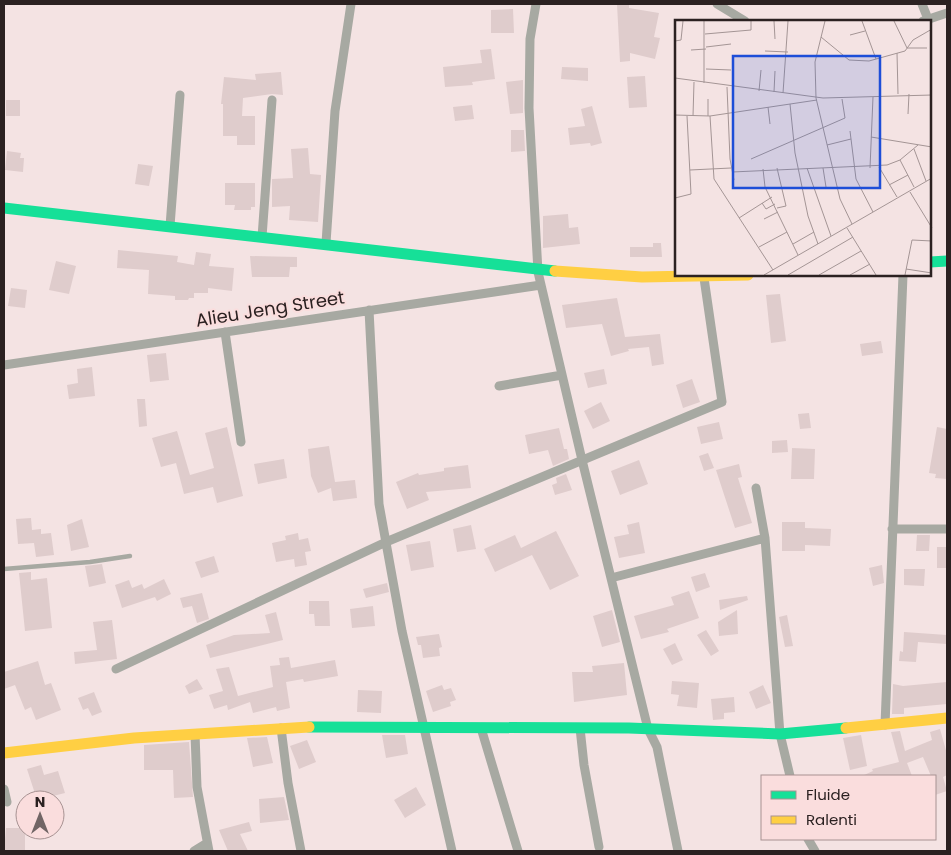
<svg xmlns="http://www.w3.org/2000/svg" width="951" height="855" viewBox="0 0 951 855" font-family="Poppins,sans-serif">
	<rect width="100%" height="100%" fill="#f4e3e3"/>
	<path fill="#dfcccc" d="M617 4H629V8L659 13 654 37 660 38 655 59 630 53V61L620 62Z
		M513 9 514 33H491V10Z
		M491 49 495 79 472 82 473 85 445 87 443 67 482 63 480 50Z
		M562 67 588 68V81L561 79Z
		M281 72 283 95 272 94 243 98 242 116H255V145H237V136H223V104H221L224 77 256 80 255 74Z
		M645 76 647 107 629 108 627 77Z
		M523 80V113L510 114 506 82Z
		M6 100H20V116H6Z
		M472 105 474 119 455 121 453 107Z
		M592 106 602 143 591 146 590 143 570 145 568 128 585 126 581 109Z
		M511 130H524L525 151 511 152Z
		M308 148 310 174 321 175 318 222 289 220 290 206 272 207V179L293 178 291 149Z
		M7 151 21 153 20 158H24L23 172 5 170Z
		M138 164 153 166 149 186 135 184Z
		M225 183H255V207H251V210H234L235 205H225Z
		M568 214 569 228 578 227 580 244 543 248V216Z
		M653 243H661L662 257H630V247H653Z
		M118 250 178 256 177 262 194 265 196 252 211 254 209 266 234 268 232 291 208 288V293H194V298H189L188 300H175V296L148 294 149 270 117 268Z
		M250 256 297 257V267H290L289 277H252Z
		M56 261 76 266 69 294 49 290Z
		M11 288 27 290 25 308 8 306Z
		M780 294 786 341 771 343 766 295Z
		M617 298 625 337 660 334 664 364 652 366 649 347 628 349 629 351 611 356 602 324 566 328 562 305Z
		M881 341 883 353 862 356 860 344Z
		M166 353 169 380 150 382 147 355Z
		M92 367 95 396 69 399 67 385 78 383 77 369Z
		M604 369 607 384 588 388 584 373Z
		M692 379 700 402 683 408 676 385Z
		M137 399H145L147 426 139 427Z
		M601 402 610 421 593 429 584 411Z
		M809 413 811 428 800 429 798 414Z
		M719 422 723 439 701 444 697 427Z
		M227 427 243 496 217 503 213 487 184 494 176 463 161 467 152 438 177 431 190 475 214 468 205 433Z
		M937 427 947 429V479L935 478 936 474 929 473Z
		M559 428 564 449H567L569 459 553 466 548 450 529 454 525 435Z
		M787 440 788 452 772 453V441Z
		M329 446 335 482 355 480 357 498 333 501 331 488 318 493 311 476 308 449Z
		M792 448 815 449 814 479H791Z
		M708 453 714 468 704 471 699 456Z
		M284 459 287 478 258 484 254 464Z
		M639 460 648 484 620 495 611 471Z
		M739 464 742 477 738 478 752 523 735 528 716 470Z
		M468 465 471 488 426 492 429 500 407 509 396 482 418 473 419 475 444 471V468Z
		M566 474 572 490 555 495 552 485 557 483 556 478Z
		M31 518 32 530 41 529V534L51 533 54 555 36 557 34 543 18 544 16 519Z
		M82 519 89 547 71 551 67 525Z
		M639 522 645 553 619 558 614 537 629 534 627 525Z
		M782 522H805V528L831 529 830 546 805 545V551H782Z
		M471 525 476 549 457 552 453 529Z
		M556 531 579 576 550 590 532 555 495 572 484 549 515 535 521 548Z
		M298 533 299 540 308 538 311 551 305 552 307 565 295 567 294 559 276 562 272 543 286 540 285 536Z
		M917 535H930L929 551H916Z
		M430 541 434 567 411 571 406 545Z
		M937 547H947V568H937Z
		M214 556 219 572 201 578 195 562Z
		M102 564 106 583 89 587 85 566Z
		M882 565 884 583 873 586 869 568Z
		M904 569H925L924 586 904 585Z
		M31 572V580L47 578 52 628 25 631 19 573Z
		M705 573 710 587 696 592 691 577Z
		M164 579 171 594 157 601 155 597 122 608 115 585 129 580 132 588 142 584 144 589Z
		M387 583 389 592 366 598 363 589Z
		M689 591 699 618 667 629 669 632 641 639 634 616 674 605 671 597Z
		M202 593 209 619 197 623 192 606 183 608 180 598Z
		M747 596 748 600 720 610 719 600Z
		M309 601H329L330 626H315L314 614H309Z
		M373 606 375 626 352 628 350 609Z
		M612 610 620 642 602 647 593 616Z
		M737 610 738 634 719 636 718 622Z
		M276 612 283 640 210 658 206 645 234 635 270 633 265 615Z
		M787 615 793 646 785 647 779 617Z
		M112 620 117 659 75 664 74 652 97 650 93 622Z
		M706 630 719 651 711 656 697 635Z
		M904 632 947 635V644L918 642 916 662 899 661 900 651 903 652Z
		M439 634 442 647 439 648 440 656 423 658 421 645H418L416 637Z
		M675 643 683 660 672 665 663 649Z
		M289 657 291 668 335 660 338 676 304 682 303 679 286 682 290 708 277 711 276 707 253 713 250 702 228 710 227 705 214 709 209 695 223 691 216 669 229 667 238 696 273 687 270 666 280 665 279 658Z
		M38 661 45 685 51 683 61 710 36 720 31 707 25 710 15 685 4 689V672Z
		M624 663 627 695 574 702 572 672H593L592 666Z
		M197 679 203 689 189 694 185 686Z
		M672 681 699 683 697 708 677 706 679 695 671 694Z
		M947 682V704L904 708V714H892L893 684 903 686Z
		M442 685 444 690 451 688 456 700 450 702 451 706 433 712 426 691Z
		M763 685 771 703 756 709 749 692Z
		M358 690 382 691 381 713 357 712Z
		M94 692 102 712 92 716 88 708 83 710 78 698Z
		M734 697 735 712 724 713V719L713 720 711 699Z
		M940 729 947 754V775L943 777 947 791 935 795V776H931L923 757 907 763 912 776H862L873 771 872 769 899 762 891 732 900 731 905 751 932 740 930 732Z
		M382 735H405L408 754 386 758Z
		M861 735 867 766 850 770 843 738Z
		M267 737 273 763 253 767 247 738Z
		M307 740 316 762 299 769 290 746Z
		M189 742 193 797 174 798 173 770H144V745Z
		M41 765 44 775 58 771 65 793 37 800 27 769Z
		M416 787 426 805 405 818 394 800Z
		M284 797 289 820 260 823 259 799Z
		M249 822 252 831 240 834 248 851H228L219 830Z
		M6 828H25V850L4 851Z"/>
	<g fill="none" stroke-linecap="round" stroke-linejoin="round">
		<path stroke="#a7a9a2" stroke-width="4.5" d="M4 569 90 562 130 556"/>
		<path stroke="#a7a9a2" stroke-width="9" d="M536 4 530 39 529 108 538 272 582 460 648 729 657 747 678 851
			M717 4 745 21
			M922 4 928 19
			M923 21 947 13
			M170 226 180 95
			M262 237 272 100
			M326 243 335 111 351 4
			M369 310 379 504 402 631 452 851
			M225 332 241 442
			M4 365 541 285
			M499 386 562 375
			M756 488 765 538 780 734 790 776
			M892 529H947
			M611 578 765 538
			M116 669 386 542 722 402 704 278
			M885 725 903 275
			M281 728 288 783 301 851
			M481 728 518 851
			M580 728 584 765 599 847
			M195 734 197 787 209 851
			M4 789 7 802
			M808 839 815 851
			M194 851 207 843"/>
		<path stroke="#16e098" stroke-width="11" d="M4 208 555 271
			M930 262 947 261
			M309 727 629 728 780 734 846 728"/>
		<path stroke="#ffcf43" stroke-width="11" d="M555 271 642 277 748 275
			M846 728 947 718
			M4 753 134 738 309 727"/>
	</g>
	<g text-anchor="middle" stroke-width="4" stroke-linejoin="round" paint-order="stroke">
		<g font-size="18" fill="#2b2121" stroke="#fadddd">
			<text transform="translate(270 309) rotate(-9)" y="6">Alieu Jeng Street</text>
		</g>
	</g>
	<g transform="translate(675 20)">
		<rect width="256" height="256" fill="#f4e3e3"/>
		<path fill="none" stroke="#a49595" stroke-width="1" d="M29 1V63M99 1 100 19M150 1 140 42 141 78 165 179 177 204M187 1 201 39M219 1 232 28H252M30 14 76 10V1M175 15 190 11M146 17 174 40 194 41 230 31 238 20 257 9M0 21 6 20 8 1M31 27 56 24M16 30 31 29M90 31 113 32M222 33 223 74M31 49 56 50M0 58 148 78 257 75M52 67 55 139 59 160M84 71 86 50M99 72 100 51M108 73 113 1M115 84 120 133 133 196 143 224M93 87 95 104M233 94 234 74M0 95 35 96 142 80M18 96 19 62M33 96V79M35 96 39 159 98 250M175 111 181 159 198 192M196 117 257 127M152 125 176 119M239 129 251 161M76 139 170 98 167 79M225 140 239 167M204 147 222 177M102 148 111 186 102 188M132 148 156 216M148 148 151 167M195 148 198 77M88 149 90 167 123 235M15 150 56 148M57 152 212 145 225 140 243 125M214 165 233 155M235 172 257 208M0 178 16 174 12 96M87 183 91 189 100 184M64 198 97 177M89 199 103 192M172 208 201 255M118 224 139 212M84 227 112 212M231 249 257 253M89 255 257 158M113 255 178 217M144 255 186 231M175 255 195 244M230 255 237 220 257 221"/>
		<path fill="#1d4ed8" fill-opacity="0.15" stroke="#1d4ed8" stroke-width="2.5" d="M58 36H205V168H58Z"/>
		<rect width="256" height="256" fill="none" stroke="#2b2121" stroke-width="2.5"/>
	</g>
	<rect width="951" height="855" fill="none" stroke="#2b2121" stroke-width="10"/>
	<rect x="761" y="775" width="175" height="65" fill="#fadddd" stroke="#a79292"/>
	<rect x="771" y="791" width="25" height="8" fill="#16e098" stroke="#a79292"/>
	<text x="806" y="800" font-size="15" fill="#2b2121">Fluide</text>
	<rect x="771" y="816" width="25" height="8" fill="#ffcf43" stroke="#a79292"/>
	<text x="806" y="825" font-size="15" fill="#2b2121">Ralenti</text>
	<g transform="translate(40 815)"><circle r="24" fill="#fadddd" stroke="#a79292"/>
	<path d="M0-4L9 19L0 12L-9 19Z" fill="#716565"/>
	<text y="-8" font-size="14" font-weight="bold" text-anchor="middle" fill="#2b2121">N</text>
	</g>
</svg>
